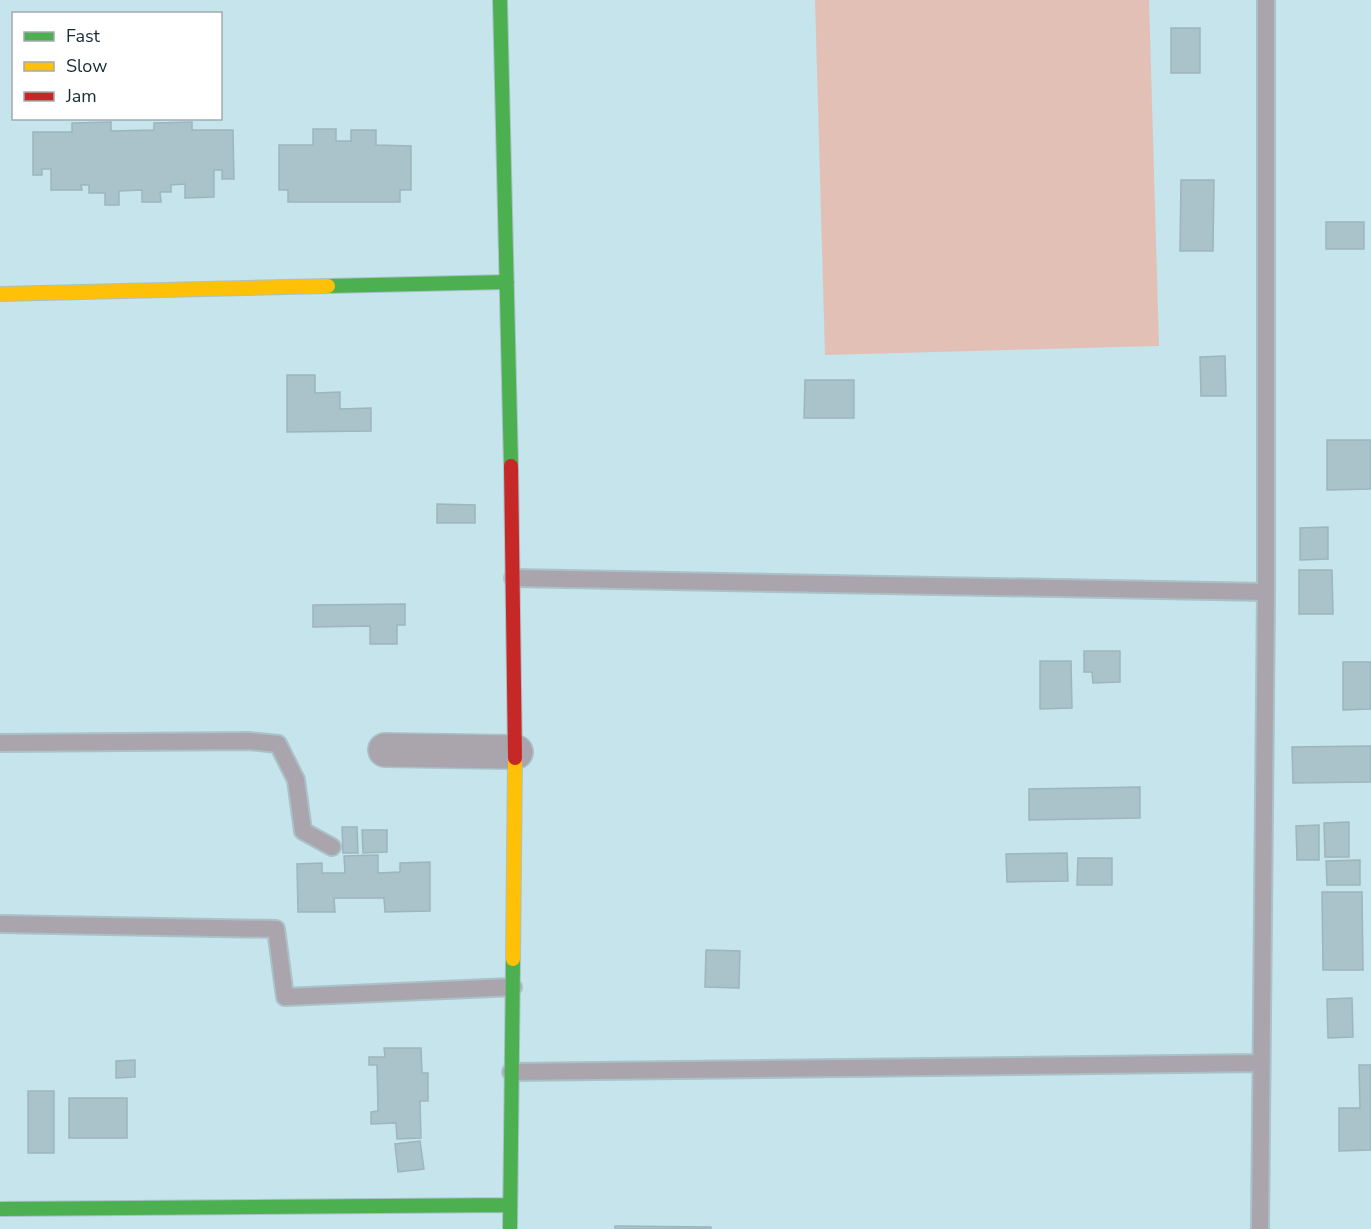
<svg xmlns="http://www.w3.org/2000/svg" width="1371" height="1229" viewBox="0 0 1371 1229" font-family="'Nunito Sans',sans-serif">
	<rect width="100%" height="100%" fill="#c5e4ec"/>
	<path fill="#e3c0b6" d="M815 0H1149L1159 346 825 355Z"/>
	<path fill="#aac2c9" stroke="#9db5bc" stroke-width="1.5" d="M1171 28H1200V73H1171Z
		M111 122V131L154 130V123L192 122V130H233L234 179H222V170H214V197L185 198V184L171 185V192H160L161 202H142V190L119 191V205H105V193H89V185H81L82 190H51V169H42V175H33V132H72V123Z
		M313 129H336V141H351V130H376V145L411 146V190H400V202H288V190H279V145H313Z
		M1181 180H1214L1213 251H1180Z
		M1326 222H1364V249H1326Z
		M1225 356 1226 396H1201L1200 357Z
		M287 375H315V393L340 392V409L371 408V431L287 432Z
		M805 380H854V418H804Z
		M1327 440H1371V489L1327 490Z
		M437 504 475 505V523H437Z
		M1328 527V559L1300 560V528Z
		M1299 570H1332L1333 614H1299Z
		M405 604V625H397V644H370V626L313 627V605Z
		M1084 651H1120V682L1093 683 1092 672H1084Z
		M1040 661H1071L1072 708 1040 709Z
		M1343 662H1371V709L1343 710Z
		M1371 746V782L1293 783 1292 747Z
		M1140 787V818L1029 820V789Z
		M1349 822V857H1325L1324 823Z
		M1319 825V860H1297L1296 826Z
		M342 827H357L358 853H343Z
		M362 830H387V852L363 853Z
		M1067 853 1068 881 1007 882 1006 854Z
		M378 855V873L400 872V863L430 862V911L385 912 384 898H334L335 912H298L297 864 322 863V873H345L344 856Z
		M1078 858H1112V885H1077Z
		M1360 860V885H1327L1326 861Z
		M1322 892H1362L1363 970H1323Z
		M706 950 740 951 739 988 705 987Z
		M1352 998 1353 1037 1328 1038 1327 999Z
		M384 1048H421L422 1073H428V1101H420L421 1138 397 1139 396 1123 371 1124V1112L378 1111 377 1065H369V1057H385Z
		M135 1060V1077L116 1078V1061Z
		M1359 1065H1371V1150L1339 1151V1108H1360Z
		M28 1091H54V1153H28Z
		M69 1098H127V1138H69Z
		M420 1141 424 1169 398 1172 395 1144Z
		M615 1226 711 1227V1229H615Z"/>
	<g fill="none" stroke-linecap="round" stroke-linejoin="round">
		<g stroke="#a9c1c7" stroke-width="20">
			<path id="lane" d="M513 578 1266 592
				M0 743 249 741 278 744 296 780 303 831 332 847
				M0 924 276 929 285 997 513 987
				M511 1072 1260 1063
				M1260 1229 1266 592V0"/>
		</g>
		<g stroke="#a9c1c7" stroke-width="36">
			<path id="street" d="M385 750 516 752"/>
		</g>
		<g stroke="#a9c1c7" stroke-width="16">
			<path id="fast" d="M500 0 511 466
				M328 286 507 282
				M0 1209 510 1205
				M510 1229 513 959"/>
		</g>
		<g stroke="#a9c1c7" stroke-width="16">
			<path id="slow" d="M0 294 328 286
				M513 959 515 758"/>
		</g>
		<g stroke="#a9c1c7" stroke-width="16">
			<path id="jam" d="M511 466 515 758"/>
		</g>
		<use href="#lane" stroke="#aaa4ad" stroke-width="16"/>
		<use href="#street" stroke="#aaa4ad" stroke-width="33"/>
		<use href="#fast" stroke="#4caf50" stroke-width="14"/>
		<use href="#slow" stroke="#ffc107" stroke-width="14"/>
		<use href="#jam" stroke="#c62828" stroke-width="14"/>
	</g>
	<rect x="12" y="12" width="210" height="108" fill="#ffffff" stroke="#a1abad" stroke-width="1.5"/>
	<rect x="24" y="32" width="30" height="9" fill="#4caf50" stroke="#a1abad" stroke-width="1.5"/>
	<text x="66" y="42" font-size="18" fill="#152c32">Fast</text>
	<rect x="24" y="62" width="30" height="9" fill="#ffc107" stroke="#a1abad" stroke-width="1.5"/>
	<text x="66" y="72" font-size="18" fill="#152c32">Slow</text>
	<rect x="24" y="92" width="30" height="9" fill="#c62828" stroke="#a1abad" stroke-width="1.5"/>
	<text x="66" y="102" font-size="18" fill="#152c32">Jam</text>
</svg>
